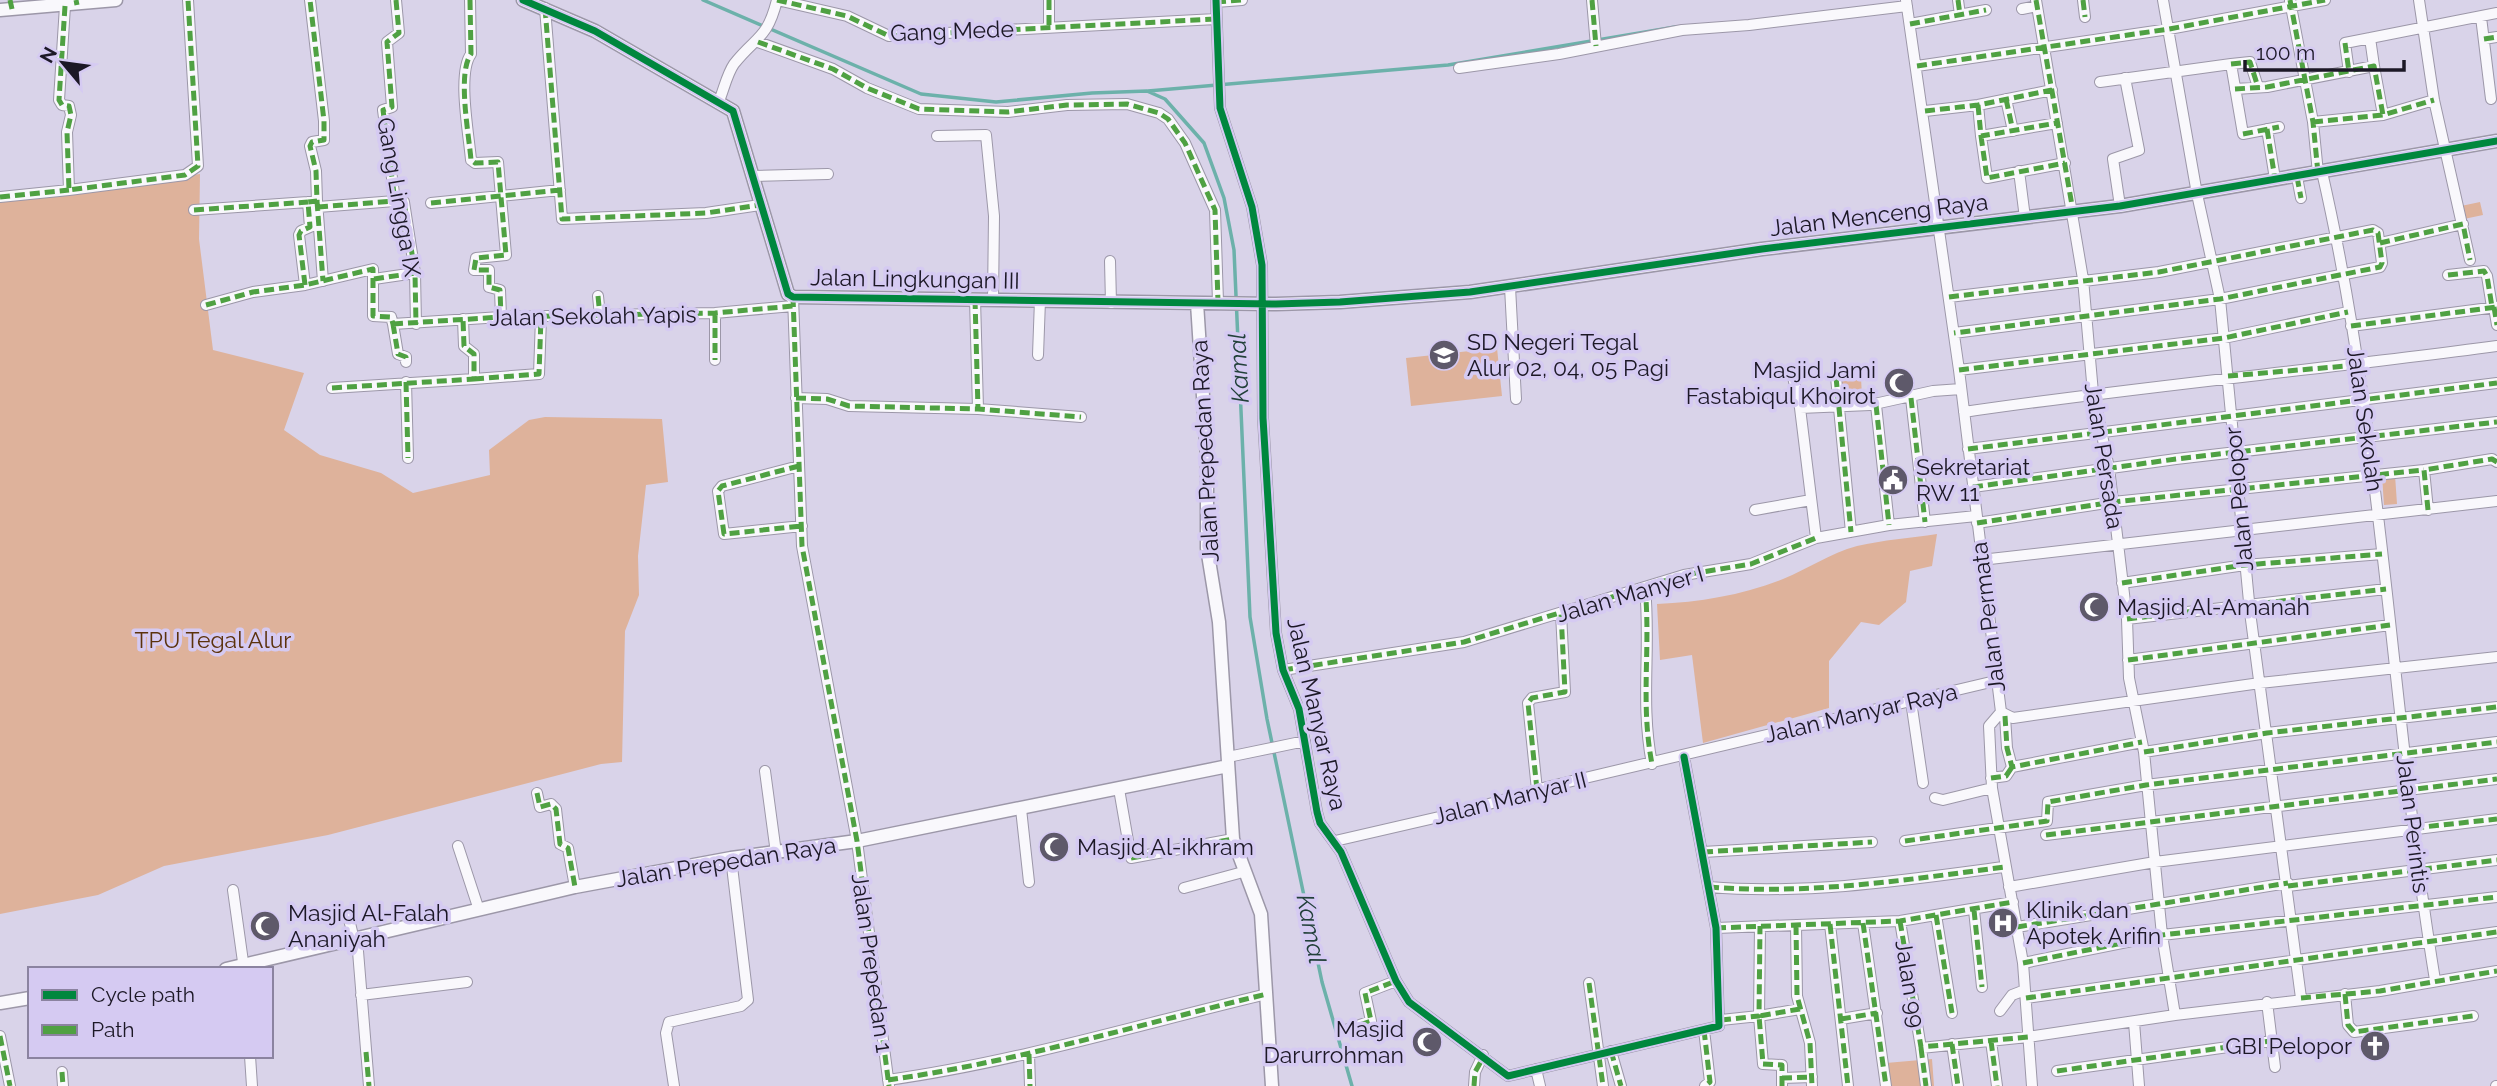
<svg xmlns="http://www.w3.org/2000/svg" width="2497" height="1086" viewBox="0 0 2497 1086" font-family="Raleway,sans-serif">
	<rect width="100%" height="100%" fill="#d9d3e9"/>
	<path fill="#deb29b" d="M200 174 199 239 213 350 304 373 284 430 320 455 381 473 413 493 490 475 489 450 529 420 545 417 662 419 668 482 646 485 638 556 639 595 625 631 622 762 601 764 328 835 164 866 98 895 0 914V199Z
		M2480 202 2483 215 2464 219 2461 206Z
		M1497 348 1502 396 1411 406 1406 358Z
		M1861 378 1862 396 1838 397V379Z
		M2395 475 2397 504 2384 505 2382 476Z
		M1937 534 1932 566 1910 571 1906 602 1879 625 1861 622 1829 661V708L1703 743 1692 655 1660 660 1657 604C1700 602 1743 595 1783 579 1808 569 1830 553 1857 546 1883 540 1911 538 1937 534Z
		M1932 1059 1934 1086H1887L1886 1063Z"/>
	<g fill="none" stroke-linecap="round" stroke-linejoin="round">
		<path stroke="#6cb1aa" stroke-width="3.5" d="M703 0 921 94 996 102 1092 93 1147 91 1165 99 1204 143 1224 198 1234 250 1250 617 1267 719 1322 982 1352 1086
			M1148 91 1448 65 1675 27"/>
		<g stroke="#9c97a8" stroke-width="12">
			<path id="minor" d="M396 0 399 33 387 42 392 107 383 110 395 201 404 202 415 273 416 324
				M470 0 471 54C457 73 469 135 471 160L475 163 498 162 506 255 476 258 474 270H489V287L500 290 501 317
				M777 0 847 16 889 36 1216 19
				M1049 0V27
				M1216 0 1220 108 1252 207 1262 265 1263 418 1276 633 1283 670 1299 709 1317 812 1320 823 1341 852 1396 981 1409 1002 1508 1076 1719 1026 1716 928 1684 757
				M1592 0 1596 46
				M1906 0 1959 370 2001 712 1989 726 1992 788 2023 963 2032 1086
				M1958 0 1960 15
				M2036 0 2083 279 2093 393 2109 468 2127 619 2129 678 2144 752 2162 935 2175 1015 2380 991 2497 971
				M2083 0 2085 17
				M2163 0 2197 194 2220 299 2250 612 2301 998
				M2419 0 2434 100 2470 260
				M2290 1 2313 122 2318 173
				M1216 2 1242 0
				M65 6 59 100 62 105 69 106 71 115 67 132 69 190 185 175 198 166 188 0
				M545 8 562 219 706 213 760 205
				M2022 9 2037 6
				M2481 17 2491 99
				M1910 24 1986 10
				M2370 38 2374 66
				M2484 39 2497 37
				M758 42 833 69 867 88 919 109 1008 112 1067 105 1127 104 1159 113 1168 119 1185 143 1215 210 1218 302
				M2231 64 2250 62 2258 87
				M1917 66 2169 29 2325 0
				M1459 68 1559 54 1682 30 1749 25 1907 6
				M2349 72 2345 43 2497 13
				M2100 82 2231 64 2243 134 2279 127
				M2235 89 2267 87 2374 66 2383 115
				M2006 99 2013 131
				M719 101C724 89 727 74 734 64 756 36 767 40 777 0
				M1978 105 1981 136 2057 123
				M1925 111 1978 105 2052 90
				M2313 122 2383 115 2434 100
				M2267 129 2275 179
				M937 136 986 135 994 216 993 299
				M1981 136 1987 178 2065 163
				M2019 171 2025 218
				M2322 172C2383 437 2391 711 2435 980
				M752 176 828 174
				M2297 177 2301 198
				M0 197 69 190
				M317 201 323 281
				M431 203 560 190
				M2120 206 2113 159 2139 150 2125 78
				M318 207 395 201
				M194 210 308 202
				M2380 243 2463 224
				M1110 261 1111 303
				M2448 275 2484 271 2487 276 2492 307
				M374 279 415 273
				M305 285 299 235 301 231 310 227 308 202 317 201 316 171 310 146 312 142 324 140V121L310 0
				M1510 287 1516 399
				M598 296 600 316
				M793 297 802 546 857 841 889 1086
				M1949 297 2159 272 2373 230 2378 233 2382 263 2380 267 2220 299 1954 333
				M975 299 978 409
				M206 305 253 292 305 285 373 269V316L391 317 393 324
				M2494 307 2497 325
				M715 313V360
				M393 324 501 317 715 313 793 306
				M393 324 398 354 406 357V362
				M2351 326 2497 307
				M1038 355 1040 300
				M1959 370 2224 338 2348 312
				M1793 377 1800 408 1816 538
				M1836 377 1851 532
				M474 379 539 374 541 318
				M406 382 408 458
				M332 388 474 379V354L464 346 463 319
				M796 398 827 399 849 406 978 409 1081 417
				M1911 398 1925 522
				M1773 400 1797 396
				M1876 405 1889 525
				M1800 408 1870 405 1933 391 1961 389
				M1964 412C2141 386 2319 370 2497 346
				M1968 449 2497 383
				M799 466 722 486 718 491 724 534 802 526
				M1973 487 2176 459 2497 422
				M1755 510 1811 500
				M2428 510 2424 470 2492 459 2497 462
				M1977 523 2113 502 2424 470
				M1981 560 2497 501
				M2122 583 2245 565 2382 554
				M1645 587C1651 649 1640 702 1652 764
				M2127 619 2386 589
				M2128 660 2390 625
				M1283 670 1464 642 1684 575 1751 564 1816 538 1889 525 1976 516
				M1911 701 1923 783
				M2001 712 2013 718 2260 683 2497 657
				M2005 716 2007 748 2012 767 2142 742
				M2144 752 2267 733 2497 707
				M1228 757 1305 741
				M765 771 776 853
				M1991 778 2006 776 2012 767
				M1119 789 1131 858 1233 839
				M1537 790 1528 703 1532 698 1565 692 1561 613
				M537 793 540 807 551 804 556 809 560 844 568 848 575 887
				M1935 798 1943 800 1992 788
				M1021 809 1029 882
				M2046 835 2497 779
				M1335 841 1465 811 1547 787 1995 681
				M1905 841 2047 821 2048 802 2146 785 2497 742
				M458 846 479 910
				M1703 852 1872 842
				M2288 886 2497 860
				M1709 887C1809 895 1906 880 2004 867
				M2009 887 2155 862 2497 819
				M1184 888 1243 872
				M233 890 244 969
				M1974 910 1982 987
				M348 915 354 940
				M1936 915 1952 1013
				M1900 921 1921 1048 2028 1037 2175 1015
				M1863 923 1886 1086
				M1830 924 1848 1086
				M1796 925 1797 996 1810 1043 1812 1086
				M2017 927 2288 883
				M1716 928 1900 921 2013 902
				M357 939 369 1086
				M2023 963 2162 935 2497 897
				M1589 983 1603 1086
				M2345 994 2348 1025 2354 1032 2473 1016
				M361 995 467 982
				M2026 998 2497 932
				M2267 1002 2275 1067
				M2000 1011 2012 995 2025 990
				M1841 1019 1877 1013
				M1721 1020 1759 1016 1760 926
				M2134 1022 2139 1086
				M1346 1030 1371 1021 1365 993 1396 981
				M1704 1030 1710 1082 1705 1086
				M0 1036 10 1086
				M1991 1041 1997 1086
				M1952 1044 1958 1086
				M1921 1048 1926 1086
				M1611 1051 1621 1086
				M1029 1054 1030 1086
				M250 1056 252 1086
				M1536 1069 1540 1086
				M2057 1071 2271 1041
				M62 1072 63 1086
				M1782 1078 1812 1077
				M888 1080C1016 1062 1141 1024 1267 994
				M674 1086 666 1033 669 1022 741 1006 748 1000 731 858
				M1474 1086 1475 1072 1483 1055
				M1782 1086V1065L1763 1064 1759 1016 1800 1009
				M2496 1086H2497"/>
		</g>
		<g stroke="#9c97a8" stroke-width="15">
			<path id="tertiary" d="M523 0 595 31 733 111 788 294 793 297 1276 304 1340 302 1470 292 1762 249 2120 206 2497 141
				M0 10 116 0
				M1197 303 1207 458V548L1219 622 1233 839 1261 914 1272 1086
				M226 969 575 887 731 858 857 841 1228 766
				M0 1003 30 998"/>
		</g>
		<use href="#minor" stroke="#f9f8fc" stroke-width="10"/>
		<use href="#tertiary" stroke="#f9f8fc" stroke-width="12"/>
		<path stroke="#4fa142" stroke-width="5" stroke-dasharray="10 5" stroke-linecap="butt" d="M10 0 12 9
			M76 0 77 5
			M396 0 399 33 387 42 392 107 383 110 395 201 404 202 415 273 416 324
			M470 0 471 54C457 73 469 135 471 160L475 163 498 162 506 255 476 258 474 270H489V287L500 290 501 317
			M777 0 847 16 889 36 1216 19
			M1049 0V27
			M1592 0 1596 46
			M1958 0 1960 15
			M2036 0 2073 211
			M2083 0 2085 17
			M2290 0 2313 122 2318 173
			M1216 2 1242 0
			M65 6 59 100 62 105 69 106 71 115 67 132 69 190 185 175 198 166 188 0
			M545 8 562 219 706 213 760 205
			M1910 24 1986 10
			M2484 39 2497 37
			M758 42 833 69 867 88 919 109 1008 112 1067 105 1127 104 1159 113 1168 119 1185 143 1215 210 1218 302
			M2345 43 2349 72
			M2231 64 2250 62 2258 87
			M1917 66 2169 29 2325 0
			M2235 89 2267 87 2374 66 2383 115
			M2006 99 2013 131
			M1978 105 1981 136 2057 123
			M1925 111 1978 105 2052 90
			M2313 122 2383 115 2434 100
			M2267 129 2275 179
			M2243 134 2279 127
			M1981 136 1987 178 2065 163
			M2297 177 2301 198
			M0 197 69 190
			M317 201 323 281
			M431 203 560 190
			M318 207 395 201
			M194 210 308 202
			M2380 243 2463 224 2470 260
			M2448 275 2484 271 2487 276 2492 307
			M374 279 415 273
			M305 285 299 235 301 231 310 227 308 202 317 201 316 171 310 146 312 142 324 140V121L310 0
			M598 296 600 316
			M793 297 802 546 857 841 889 1086
			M1949 297 2159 272 2373 230 2378 233 2382 263 2380 267 2220 299 1954 333
			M975 299 978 409
			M206 305 253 292 305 285 373 269V316L391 317 393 324
			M2494 307 2497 325
			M715 313V360
			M393 324 501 317 715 313 793 306
			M393 324 398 354 406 357V362
			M2351 326 2497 307
			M1959 370 2224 338 2348 312
			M2228 376 2358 365
			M1836 377 1851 532
			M474 379 539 374 541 318
			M406 382 408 458
			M332 388 474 379V354L464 346 463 319
			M796 398 827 399 849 406 978 409 1081 417
			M1911 398 1925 522
			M1876 405 1889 525
			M1968 449 2497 383
			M799 466 722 486 718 491 724 534 802 526
			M1973 487 2176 459 2497 422
			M2428 510 2424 470 2492 459 2497 462
			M1977 523 2113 502 2424 470
			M2122 583 2245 565 2382 554
			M1645 587C1651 649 1640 702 1652 764
			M2127 619 2386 589
			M2128 660 2390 625
			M1283 670 1464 642 1684 575 1751 564 1816 538
			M2005 716 2007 748 2012 767 2142 742
			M2144 752 2267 733 2497 707
			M1991 778 2006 776 2012 767
			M1537 790 1528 703 1532 698 1565 692 1561 613
			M537 793 540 807 551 804 556 809 560 844 568 848 575 887
			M2414 828 2497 819
			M2046 835 2497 779
			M1905 841 2047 821 2048 802 2146 785 2497 742
			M1703 852 1872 842
			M1131 858 1233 839
			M2288 886 2497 860
			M1709 887C1809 895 1906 880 2004 867
			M1974 910 1982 987
			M1936 915 1952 1013
			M1900 921 1921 1047 2028 1037
			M1863 923 1886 1086
			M1830 924 1848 1086
			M1796 925 1797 996 1810 1043 1812 1086
			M2017 927 2288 883
			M1716 928 1900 921 2013 902
			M2023 963 2162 935 2497 897
			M1589 983 1603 1086
			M2345 994 2348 1025 2354 1032 2473 1016
			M2026 998 2497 932
			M2301 998 2380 991 2497 971
			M1841 1019 1877 1013
			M1721 1020 1759 1016 1760 926
			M1346 1030 1371 1021 1365 993 1396 981
			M1704 1030 1710 1082 1705 1086
			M0 1036 10 1086
			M1991 1041 1997 1086
			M1952 1044 1958 1086
			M1921 1048 1926 1086
			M1611 1051 1621 1086
			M366 1052 369 1086
			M1029 1054 1030 1086
			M2057 1071 2271 1041
			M62 1072 63 1086
			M1782 1078 1812 1077
			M888 1080C1016 1062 1141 1024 1267 994
			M1474 1086 1475 1072 1484 1056
			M1782 1086V1065L1763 1064 1759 1016 1800 1009"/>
		<g stroke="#d5caf2" stroke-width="11">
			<path id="cycleway" d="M523 0 595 31 733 111 788 294 793 297 1276 304 1340 302 1470 292 1762 249 2120 206 2497 141
				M1216 0 1220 108 1252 207 1262 265 1263 418 1276 633 1283 670 1299 709 1317 812 1320 823 1341 852 1396 981 1409 1002 1508 1076 1719 1026 1716 928 1684 757"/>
		</g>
		<use href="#cycleway" stroke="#00873e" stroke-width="7"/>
	</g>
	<defs>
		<g id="school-disc" transform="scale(1.575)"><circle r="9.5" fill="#5e596a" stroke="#d5caf2"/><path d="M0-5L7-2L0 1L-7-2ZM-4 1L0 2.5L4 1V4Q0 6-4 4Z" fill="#fff"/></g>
		<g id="mosque-disc" transform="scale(1.575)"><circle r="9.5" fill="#5e596a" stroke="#d5caf2"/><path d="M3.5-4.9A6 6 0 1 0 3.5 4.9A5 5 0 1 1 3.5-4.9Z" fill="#fff"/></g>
		<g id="civic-disc" transform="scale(1.575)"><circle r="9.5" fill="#5e596a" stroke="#d5caf2"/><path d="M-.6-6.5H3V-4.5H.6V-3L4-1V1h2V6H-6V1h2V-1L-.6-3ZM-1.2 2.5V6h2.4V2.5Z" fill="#fff"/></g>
		<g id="hospital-disc" transform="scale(1.575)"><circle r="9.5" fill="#5e596a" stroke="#d5caf2"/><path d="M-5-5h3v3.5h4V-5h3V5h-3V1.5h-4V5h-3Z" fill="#fff"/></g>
		<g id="church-disc" transform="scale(1.575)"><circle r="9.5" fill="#5e596a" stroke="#d5caf2"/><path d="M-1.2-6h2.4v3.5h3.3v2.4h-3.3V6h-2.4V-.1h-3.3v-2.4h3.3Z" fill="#fff"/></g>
	</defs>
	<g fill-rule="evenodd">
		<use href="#school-disc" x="1444" y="355"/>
		<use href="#mosque-disc" x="1899" y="383"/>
		<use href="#civic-disc" x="1893" y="480"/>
		<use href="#mosque-disc" x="2094" y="607"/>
		<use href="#mosque-disc" x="1054" y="847"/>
		<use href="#hospital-disc" x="2003" y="923"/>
		<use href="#mosque-disc" x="265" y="926"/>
		<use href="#mosque-disc" x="1427" y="1042"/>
		<use href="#church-disc" x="2375" y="1046"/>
	</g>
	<g text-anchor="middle" stroke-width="7" stroke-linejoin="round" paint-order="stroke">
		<g font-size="23" fill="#1c1826" stroke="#d5caf2">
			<text transform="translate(952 31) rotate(-2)" y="8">Gang Mede</text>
			<text transform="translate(399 197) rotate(80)" y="8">Gang Lingga IX</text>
			<text transform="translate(1879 215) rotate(-7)" y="8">Jalan Menceng Raya</text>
			<text transform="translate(915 279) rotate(1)" y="8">Jalan Lingkungan III</text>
			<text transform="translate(593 316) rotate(-1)" y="8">Jalan Sekolah Yapis</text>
			<text transform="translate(2365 419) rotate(82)" y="8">Jalan Sekolah</text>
			<text transform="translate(1205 451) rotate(-93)" y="8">Jalan Prepedan Raya</text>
			<text transform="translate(2104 456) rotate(81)" y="8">Jalan Persada</text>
			<text transform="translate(2239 499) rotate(-95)" y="8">Jalan Pelopor</text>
			<text transform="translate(1630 594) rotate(-16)" y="8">Jalan Manyer I</text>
			<text transform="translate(1988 617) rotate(-97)" y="8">Jalan Permata</text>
			<text transform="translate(1861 713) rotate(-13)" y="8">Jalan Manyar Raya</text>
			<text transform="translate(1317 714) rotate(77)" y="8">Jalan Manyar Raya</text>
			<text transform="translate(1510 798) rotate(-14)" y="8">Jalan Manyar II</text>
			<text transform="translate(2413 824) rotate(83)" y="8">Jalan Perintis</text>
			<text transform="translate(726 862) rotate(-9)" y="8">Jalan Prepedan Raya</text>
			<text transform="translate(872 963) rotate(82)" y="8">Jalan Prepedan 1</text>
			<text transform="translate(1910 984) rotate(81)" y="8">Jalan 99</text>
		</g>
		<g font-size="23" fill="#1c1826" stroke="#d5caf2" text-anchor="start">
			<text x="1467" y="350">SD Negeri Tegal<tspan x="1467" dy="26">Alur 02, 04, 05 Pagi</tspan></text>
			<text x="1876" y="378" text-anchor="end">Masjid Jami<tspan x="1876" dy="26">Fastabiqul Khoirot</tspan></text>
			<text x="1916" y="475">Sekretariat<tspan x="1916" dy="26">RW 11</tspan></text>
			<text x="2117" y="615">Masjid Al-Amanah</text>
			<text x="1077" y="855">Masjid Al-ikhram</text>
			<text x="2026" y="918">Klinik dan<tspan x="2026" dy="26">Apotek Arifin</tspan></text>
			<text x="288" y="921">Masjid Al-Falah<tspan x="288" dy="26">Ananiyah</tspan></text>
			<text x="1404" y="1037" text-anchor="end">Masjid<tspan x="1404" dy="26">Darurrohman</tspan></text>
			<text x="2352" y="1054" text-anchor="end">GBI Pelopor</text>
		</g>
		<g font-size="23" fill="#5b320c" stroke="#d5caf2">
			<text x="213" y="648">TPU Tegal Alur</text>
		</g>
		<g font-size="24" font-style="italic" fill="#22403a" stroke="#d5caf2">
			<text transform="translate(1239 368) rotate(-93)" y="8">Kamal</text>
			<text transform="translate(1311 929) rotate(79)" y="8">Kamal</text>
		</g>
	</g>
	<rect x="28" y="967" width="245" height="91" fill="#d5caf2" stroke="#8b83a0" stroke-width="2"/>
	<rect x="42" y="990" width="35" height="10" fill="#00873e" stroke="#8b83a0" stroke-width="2"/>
	<text x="91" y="1002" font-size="21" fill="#1c1826">Cycle path</text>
	<rect x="42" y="1025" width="35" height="10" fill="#4fa142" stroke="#8b83a0" stroke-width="2"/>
	<text x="91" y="1037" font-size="21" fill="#1c1826">Path</text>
	<g transform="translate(63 63) rotate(299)" stroke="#d5caf2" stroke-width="5" paint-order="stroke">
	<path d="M0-5L12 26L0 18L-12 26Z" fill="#1c1826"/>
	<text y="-10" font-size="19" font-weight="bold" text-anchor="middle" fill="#1c1826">N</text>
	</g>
	<path d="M2245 60v10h159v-10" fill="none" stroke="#1c1826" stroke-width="3.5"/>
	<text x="2256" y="60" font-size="21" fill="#1c1826" stroke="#d5caf2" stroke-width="5" paint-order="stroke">100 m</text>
</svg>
